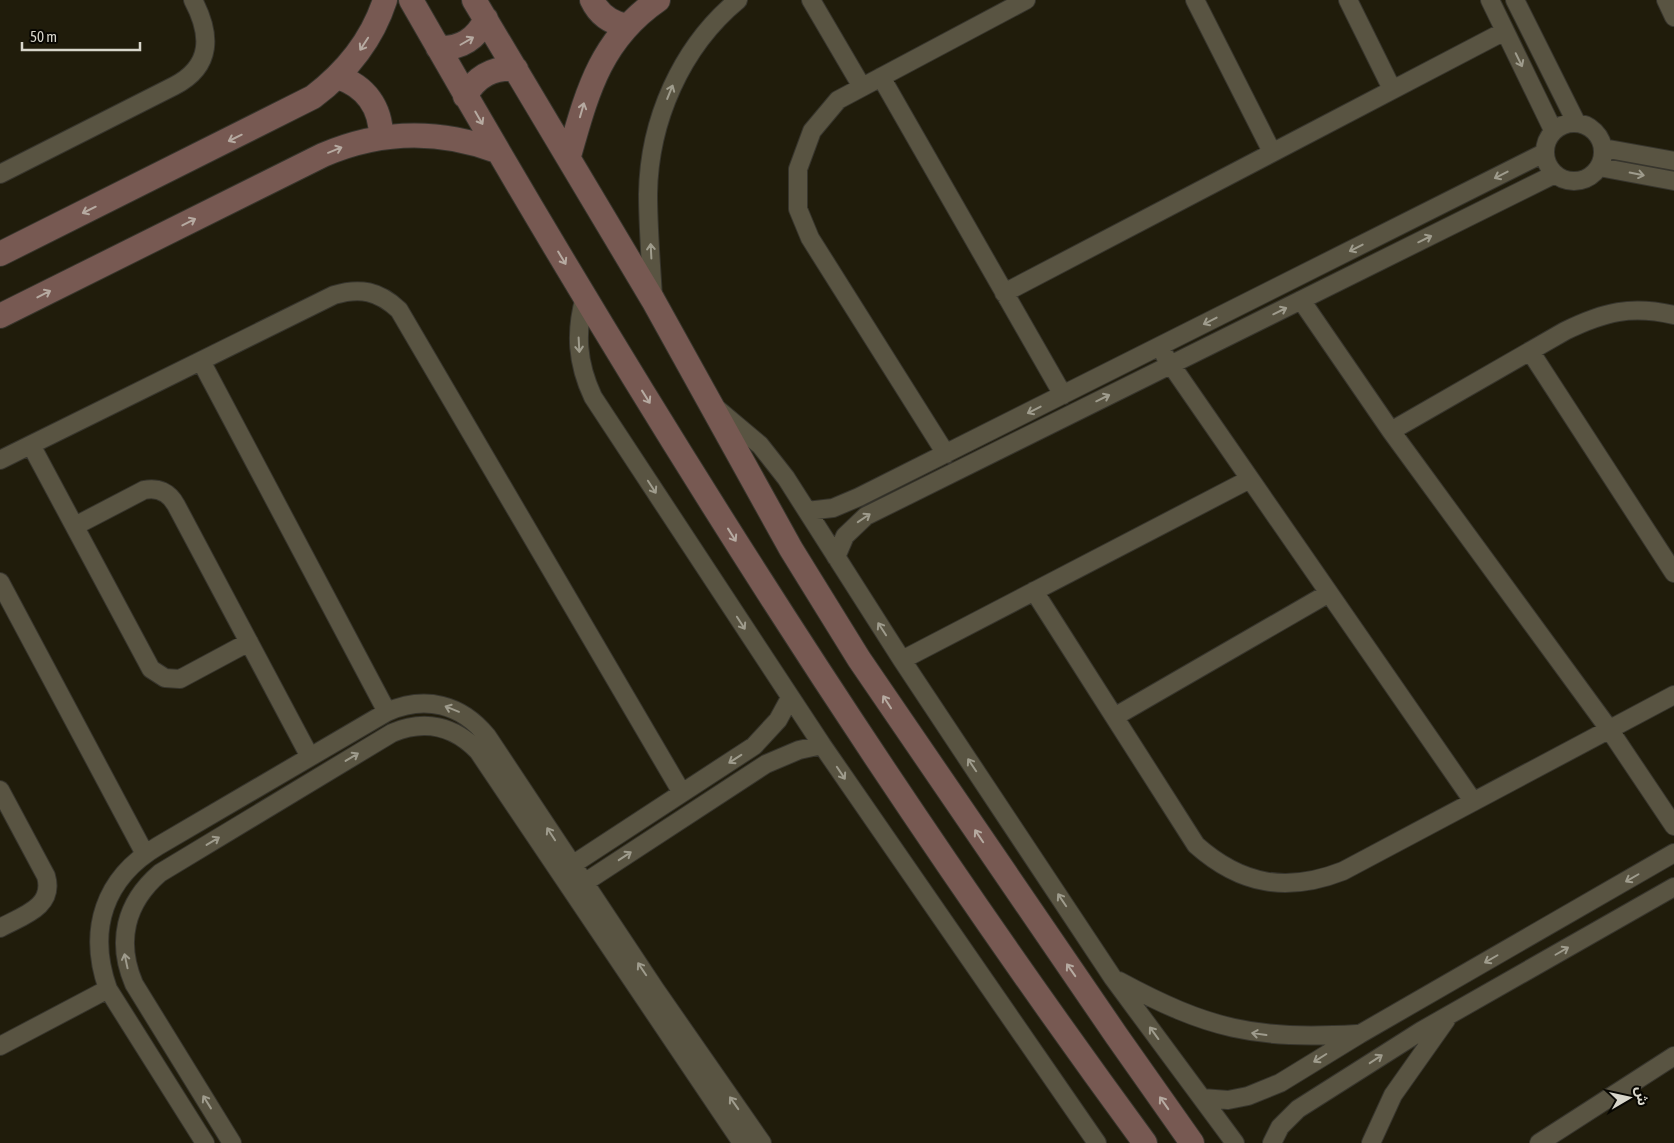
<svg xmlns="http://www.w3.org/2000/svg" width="1674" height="1143" viewBox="0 0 1674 1143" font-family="'Asap Condensed','Noto Sans Arabic',sans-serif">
	<rect width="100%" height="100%" fill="#201c0b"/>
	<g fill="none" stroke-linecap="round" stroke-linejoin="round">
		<g stroke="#37352d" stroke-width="20">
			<path id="street" d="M811 0 862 87
				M1195 0 1272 152
				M1348 0 1392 89
				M1490 0 1553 130
				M1515 0 1576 122
				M1666 0 1674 17
				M881 77 1063 395
				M1545 152a29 29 0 1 1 58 0a29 29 0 1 1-58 0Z
				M1603 148 1674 161
				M1599 167 1674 181
				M0 174 174 86C213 66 211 34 193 0
				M1004 293 1505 31
				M585 297C575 332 577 363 593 397L822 745 1097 1143
				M653 297C651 263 648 228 648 194 649 121 681 47 738 0
				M1301 300 1391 431 1609 729 1674 826
				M1530 351 1674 573
				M1165 356 1473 801
				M201 361 387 712
				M716 408 760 445 786 478 902 660 1113 978 1235 1143
				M1391 431 1565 331C1604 312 1631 305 1674 315
				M31 445 151 669 165 678 180 679 249 642
				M946 454 810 238 798 209V169L812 131 838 100 1026 0
				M0 460 334 295C360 287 379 291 399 310L682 793
				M807 511 833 508 859 497 1544 153
				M75 526 144 490C158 487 169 492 176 505L310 757
				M836 557 845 536 866 516 1555 174
				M0 582 145 854
				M1034 591 1196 845C1241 885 1287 893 1343 871L1674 695
				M902 660 1250 479
				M1116 716 1329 593
				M0 790 46 876C55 907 22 916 0 928
				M572 865 754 746 778 720 790 698
				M584 883 766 764 799 750 822 745
				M1119 981C1208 1029 1255 1040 1357 1034
				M0 1046 108 989
				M1202 1098 1228 1100 1248 1096 1280 1083 1360 1034 1674 853
				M205 1143 108 989C87 930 104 878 158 846L387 712C425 695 461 704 487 736L655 989 762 1143
				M232 1143 134 984C116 942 125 903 160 873L392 733C425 719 454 726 478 751L742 1143
				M1272 1143 1280 1127 1298 1109 1421 1031 1674 887
				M1371 1143 1393 1095 1446 1020
				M1539 1143 1674 1056"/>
		</g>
		<g stroke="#37352d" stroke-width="26">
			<path id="secondary" d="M411 0C635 393 877 778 1145 1143
				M474 0 653 300 791 549 859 659 1116 1035 1192 1143
				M592 0C599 15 611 23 627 26
				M438 48C461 49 476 39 486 19
				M338 77C365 86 381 107 381 137
				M465 96C477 76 493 67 516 69
				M569 156C587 93 600 40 658 0
				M0 254 313 97C346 72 372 40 385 0
				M0 316 323 155C381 130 438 129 497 151"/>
		</g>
		<use href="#street" stroke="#595442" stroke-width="18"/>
		<use href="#secondary" stroke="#775952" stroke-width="24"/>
	</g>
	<defs><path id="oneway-shaft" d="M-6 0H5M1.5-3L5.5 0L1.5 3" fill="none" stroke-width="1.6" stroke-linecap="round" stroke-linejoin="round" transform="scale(1.25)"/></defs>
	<g stroke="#b6aaa1">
		<use href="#oneway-shaft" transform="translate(467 41) rotate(-30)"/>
		<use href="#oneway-shaft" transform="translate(364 44) rotate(123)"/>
		<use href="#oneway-shaft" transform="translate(582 110) rotate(-74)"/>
		<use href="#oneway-shaft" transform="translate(479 118) rotate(60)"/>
		<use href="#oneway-shaft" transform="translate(235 138) rotate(154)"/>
		<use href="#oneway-shaft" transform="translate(335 150) rotate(-22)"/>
		<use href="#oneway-shaft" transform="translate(89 210) rotate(154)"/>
		<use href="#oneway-shaft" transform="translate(189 222) rotate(-27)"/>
		<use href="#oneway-shaft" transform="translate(562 258) rotate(59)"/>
		<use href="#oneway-shaft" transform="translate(44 294) rotate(-27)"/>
		<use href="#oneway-shaft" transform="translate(646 397) rotate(58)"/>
		<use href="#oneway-shaft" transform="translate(732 535) rotate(58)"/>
		<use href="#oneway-shaft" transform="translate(887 702) rotate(-123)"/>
		<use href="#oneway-shaft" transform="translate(979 836) rotate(-124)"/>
		<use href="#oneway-shaft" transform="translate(1071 970) rotate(-125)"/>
		<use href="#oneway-shaft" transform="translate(1164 1103) rotate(-125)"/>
	</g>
	<g stroke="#9f9c8d">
		<use href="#oneway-shaft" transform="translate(1519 60) rotate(64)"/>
		<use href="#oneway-shaft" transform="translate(670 92) rotate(-68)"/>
		<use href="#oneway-shaft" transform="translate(1637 174) rotate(11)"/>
		<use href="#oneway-shaft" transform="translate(1501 175) rotate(153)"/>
		<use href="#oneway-shaft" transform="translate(1425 239) rotate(-26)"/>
		<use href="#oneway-shaft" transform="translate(1356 248) rotate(153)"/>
		<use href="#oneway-shaft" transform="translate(651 251) rotate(-93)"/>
		<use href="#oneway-shaft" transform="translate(1280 311) rotate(-26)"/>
		<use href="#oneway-shaft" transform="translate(1210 321) rotate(153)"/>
		<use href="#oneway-shaft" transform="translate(579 345) rotate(87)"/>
		<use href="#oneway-shaft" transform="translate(1103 398) rotate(-26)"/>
		<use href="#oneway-shaft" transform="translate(1034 410) rotate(153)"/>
		<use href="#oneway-shaft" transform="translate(652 487) rotate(57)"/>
		<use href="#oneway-shaft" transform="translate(864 518) rotate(-34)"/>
		<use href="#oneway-shaft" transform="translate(741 623) rotate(57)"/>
		<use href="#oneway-shaft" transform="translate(882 629) rotate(-123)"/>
		<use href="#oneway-shaft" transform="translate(452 709) rotate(-158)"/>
		<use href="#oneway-shaft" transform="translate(352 757) rotate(-31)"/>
		<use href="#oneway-shaft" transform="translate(735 759) rotate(147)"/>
		<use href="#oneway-shaft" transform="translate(972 765) rotate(-124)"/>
		<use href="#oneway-shaft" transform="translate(841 773) rotate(56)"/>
		<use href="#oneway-shaft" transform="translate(551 834) rotate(-123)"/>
		<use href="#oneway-shaft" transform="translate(213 841) rotate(-31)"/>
		<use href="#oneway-shaft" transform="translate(625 856) rotate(-33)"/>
		<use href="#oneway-shaft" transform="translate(1632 878) rotate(150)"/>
		<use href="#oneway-shaft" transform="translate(1062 900) rotate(-124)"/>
		<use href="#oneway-shaft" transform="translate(1562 951) rotate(-30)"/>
		<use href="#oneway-shaft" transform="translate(1491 959) rotate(150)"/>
		<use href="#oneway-shaft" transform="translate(126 961) rotate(-102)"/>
		<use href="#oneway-shaft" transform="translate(642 969) rotate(-124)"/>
		<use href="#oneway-shaft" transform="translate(1154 1033) rotate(-126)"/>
		<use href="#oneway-shaft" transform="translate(1259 1034) rotate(-172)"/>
		<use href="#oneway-shaft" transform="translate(1320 1058) rotate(148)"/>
		<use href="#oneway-shaft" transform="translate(1376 1059) rotate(-33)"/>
		<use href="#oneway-shaft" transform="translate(207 1102) rotate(-122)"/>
		<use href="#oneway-shaft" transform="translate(734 1103) rotate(-125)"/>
	</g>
	<g transform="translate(1629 1098) rotate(81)" stroke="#080702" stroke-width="4" paint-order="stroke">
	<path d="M0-4L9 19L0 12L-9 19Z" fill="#d8d6cb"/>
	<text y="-8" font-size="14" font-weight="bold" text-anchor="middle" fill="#d8d6cb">ش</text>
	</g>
	<path d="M22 42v8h118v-8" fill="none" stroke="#d8d6cb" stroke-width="2.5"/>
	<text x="30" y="42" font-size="15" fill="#d8d6cb" stroke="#080702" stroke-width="4" paint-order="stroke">50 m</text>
</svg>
